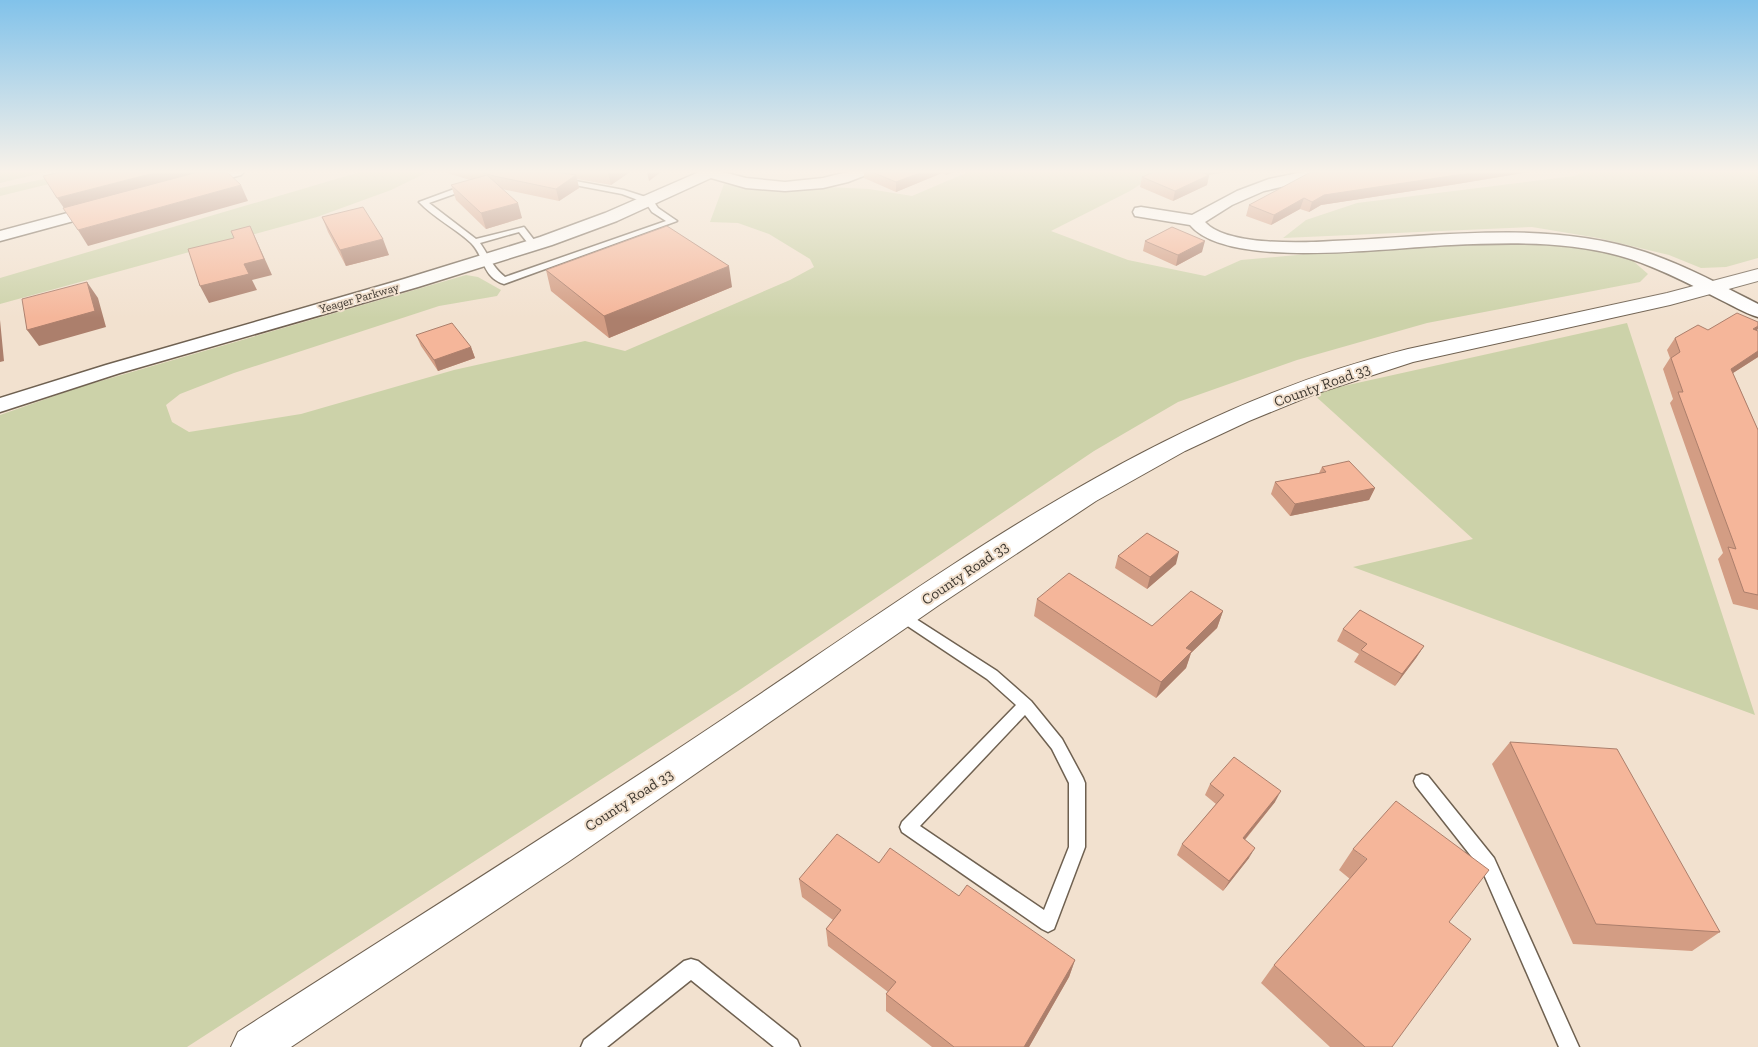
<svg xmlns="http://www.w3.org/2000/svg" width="1758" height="1047" viewBox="0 0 1758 1047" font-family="'Zilla Slab',serif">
	<rect width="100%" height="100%" fill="#f2e1cf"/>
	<path fill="#ccd2a9" d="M0 172H46L0 183Z
		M98 172 0 196V188L54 177Z
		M360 172H428L391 190 317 217 0 304V278Z
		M968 172H1159L1130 191 1051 231 1128 260 1205 276 1241 260 1474 239 1589 247 1617 253 1632 260 1648 274 1640 282 1427 323 1297 360 1178 402 1094 451 738 691 187 1047H0V415L80 387 466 275 478 277 501 290 497 296 439 306 234 373 180 394 166 405 172 422 189 432 301 414 454 370 585 341 625 351 790 280 814 267 810 259 769 234 738 223 710 222 724 184 766 190H801L828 187 869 189 912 196Z
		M1583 172H1758V258L1726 267 1701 268 1669 255 1598 238 1532 227 1283 238 1306 220 1357 203 1574 176Z
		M1627 323 1755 715 1353 567 1473 539 1312 393Z"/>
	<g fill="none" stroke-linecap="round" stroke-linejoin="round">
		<g stroke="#6f6151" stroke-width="3">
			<path id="lane" d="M559 178 624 190 652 199 658 208 677 221 504 284C482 277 485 257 471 243 455 228 434 218 419 202L457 188H460V192L429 203 476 239 524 227 538 245 537 247H531L519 232 480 243C490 257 492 267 505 277L666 221 652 212 646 203 622 194 559 182Z
				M902 610 997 671 1031 701 1062 739 1083 778 1085 783V847L1054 929 1048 932 1042 929 902 832 900 827 902 822 1016 705 987 679 897 619 895 615 897 611ZM1025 715 1052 749 1069 783V847L1044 910 920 826Z
				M1422 774 1428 776 1494 858 1579 1047H1559L1482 870 1416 786 1414 781 1416 776Z
				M691 959 698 961 797 1040 800 1047H774L691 980 607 1047H581L584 1040 684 961Z"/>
		</g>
		<g stroke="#6f6151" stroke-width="3">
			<path id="street" d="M219 172H244L241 175 198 187 192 185 190 182 192 179Z
				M699 172H723L746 178 785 182 823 178 847 172H869L866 175 848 182 823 188 785 191 746 188 711 178 617 221 552 245 418 287 120 373 0 412V398L106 365 404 279 540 237 605 213Z
				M1303 172H1336L1333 175 1264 191 1232 205 1205 222C1226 246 1303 243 1333 241 1436 237 1544 219 1645 252 1684 265 1721 285 1758 304V317C1744 313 1730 304 1717 298 1696 287 1674 276 1652 267 1589 240 1518 242 1451 245 1393 247 1228 271 1190 225L1141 217 1135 216 1133 212 1135 208 1141 207 1192 215 1237 191 1269 179Z
				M101 204 107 206 109 209 107 212 0 241V231Z"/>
		</g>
		<g stroke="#6f6151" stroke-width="2">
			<path id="secondary" d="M1758 269V281L1670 305 1413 362 1315 394 1249 421 1185 451 1096 501 939 605 568 862 291 1047H231L238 1032C401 927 565 825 726 717 940 574 1154 412 1408 349L1667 293Z"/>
		</g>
		<use href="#lane" fill="#fff" fill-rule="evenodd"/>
		<use href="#street" fill="#fff" fill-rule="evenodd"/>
		<use href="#secondary" fill="#fff" fill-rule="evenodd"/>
	</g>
	<path fill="#d39d84" d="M444 172H630L611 185 577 179 579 188 559 201 502 189 522 218 486 229 456 200 451 185 470 180Z
		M864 172H954L946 175 942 173 896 192 864 178Z
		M1154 172H1227L1209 175 1207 185 1173 201 1140 187 1142 177Z
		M1315 172H1529L1457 184 1321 205 1309 212 1300 209 1271 225 1246 216 1249 205Z
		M322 217 389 255 346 266 328 232Z
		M1145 241 1202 252 1176 266 1143 251Z
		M546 270 732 287 609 338 551 291Z
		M1708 330 1758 331V357L1733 373 1758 430V610L1733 604 1718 559 1723 553 1670 403 1673 399 1663 369 1670 358 1667 350 1675 338Z
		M416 335 471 347 475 358 438 371 421 346Z
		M1322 467 1375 488 1369 500 1290 516 1271 494 1275 482 1319 473Z
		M1118 556 1176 564 1147 589 1115 568Z
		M1037 599 1152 626 1223 611 1217 628 1191 653 1186 668 1156 698 1034 616Z
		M1343 629 1424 646 1416 658 1395 686 1354 662 1359 654 1337 641Z
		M1510 742 1720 932 1692 951 1573 944 1492 764Z
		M1210 784 1275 802 1245 840 1249 858 1223 891 1177 855 1182 844 1216 804 1205 795Z
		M1353 849 1449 922 1392 1047H1330L1261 983 1274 965 1350 879 1339 870Z
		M879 863 959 896 1075 960 1069 977 1029 1047H932L886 1011V994L888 992 828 946 826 929 833 920 802 897 799 879Z"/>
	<path fill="#ac7f6c" d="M158 172H213L66 211 57 198Z
		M610 172H630L611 185 608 173Z
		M647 172H661L649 181Z
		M922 172H942V173L896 192V182Z
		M946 172H954L946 175Z
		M1188 172H1227L1186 178Z
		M1477 172H1529L1457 184 1321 205 1309 212 1312 202 1324 195Z
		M576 175 579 188 559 201 556 189Z
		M1209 175 1207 185 1173 201 1175 191Z
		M241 185 248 201 88 246 78 230Z
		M1304 198 1300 209 1271 225 1274 215Z
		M518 203 522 218 486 229 481 213Z
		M250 226 272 275 252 280 257 290 209 303 200 286Z
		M383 239 389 255 346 266 340 250Z
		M1205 241 1202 252 1176 266 1178 255Z
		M729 266 732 287 609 338 604 316Z
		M87 282 98 298 106 327 39 346 27 330Z
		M0 320 4 361 0 362Z
		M1758 326V329L1753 335V329Z
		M471 347 475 358 438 371 434 360Z
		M1758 351V357L1722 380 1731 369Z
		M1375 488 1369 500 1290 516 1295 504Z
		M1179 552 1176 564 1147 589 1150 577Z
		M1223 611 1217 628 1191 653 1186 668 1156 698 1161 682 1186 648Z
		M1424 646 1416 658 1395 686 1402 674Z
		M1281 791 1275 802 1237 849 1243 838Z
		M1255 848 1249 858 1223 891 1229 881Z
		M1075 960 1069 977 1029 1047H1024Z"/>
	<path fill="#f5b69a" stroke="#ac7f6c" d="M61 172H158L57 198 43 176Z
		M198 172H227L241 185 78 230 63 208Z
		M481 172H556L576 175 556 189 494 176Z
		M872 172H922L896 182Z
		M1154 172H1200L1209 175 1175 191 1142 177Z
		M1315 172H1477L1324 195 1312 202 1304 198 1274 215 1249 205 1309 173Z
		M487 175 518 203 481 213 451 185Z
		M363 207 383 239 340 250 322 217Z
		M250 226 264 259 244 264 249 274 200 286 188 249 234 238 231 231Z
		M667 226 729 266 604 316 546 270Z
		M1172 227 1205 241 1178 255 1145 241Z
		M87 282 95 311 27 330 22 299Z
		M1737 313 1758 322V326L1753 329 1758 331V351L1731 369 1758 430V595L1744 592 1728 547 1736 549 1678 392H1683L1671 358 1680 352 1675 338 1698 325 1708 330Z
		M452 323 471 347 434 360 416 335Z
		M1349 461 1375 488 1295 504 1275 482 1326 472 1322 467Z
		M1147 533 1179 552 1150 577 1118 556Z
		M1069 573 1152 626 1191 591 1223 611 1186 648 1192 651 1161 682 1037 599Z
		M1360 610 1424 646 1402 674 1361 650 1367 644 1343 629Z
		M1510 742 1617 749 1720 932 1596 924Z
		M1234 757 1281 791 1243 838 1255 848 1229 881 1182 844 1224 795 1210 784Z
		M1396 801 1489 870 1449 922 1471 939 1392 1047H1365L1274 965 1367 859 1353 849Z
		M837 834 879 863 890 848 959 896 967 885 1075 960 1024 1047H954L886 994 896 982 826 929 841 910 799 879Z"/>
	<linearGradient id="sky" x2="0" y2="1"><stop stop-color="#81c2ea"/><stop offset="0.54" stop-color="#f9f2e9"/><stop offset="1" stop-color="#f9f2e9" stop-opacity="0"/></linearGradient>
	<rect width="1758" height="318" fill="url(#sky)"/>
	<g text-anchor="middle" stroke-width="4" stroke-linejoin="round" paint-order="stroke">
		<g font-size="12" fill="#3f3931" stroke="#f2e1cf">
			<text transform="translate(359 298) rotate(-16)" y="4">Yeager Parkway</text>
		</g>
		<g font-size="15" fill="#3f3931" stroke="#f2e1cf">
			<text transform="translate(1322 385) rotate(-20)" y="5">County Road 33</text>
			<text transform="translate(965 573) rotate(-34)" y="5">County Road 33</text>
			<text transform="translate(629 800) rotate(-33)" y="5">County Road 33</text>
		</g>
	</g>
</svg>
